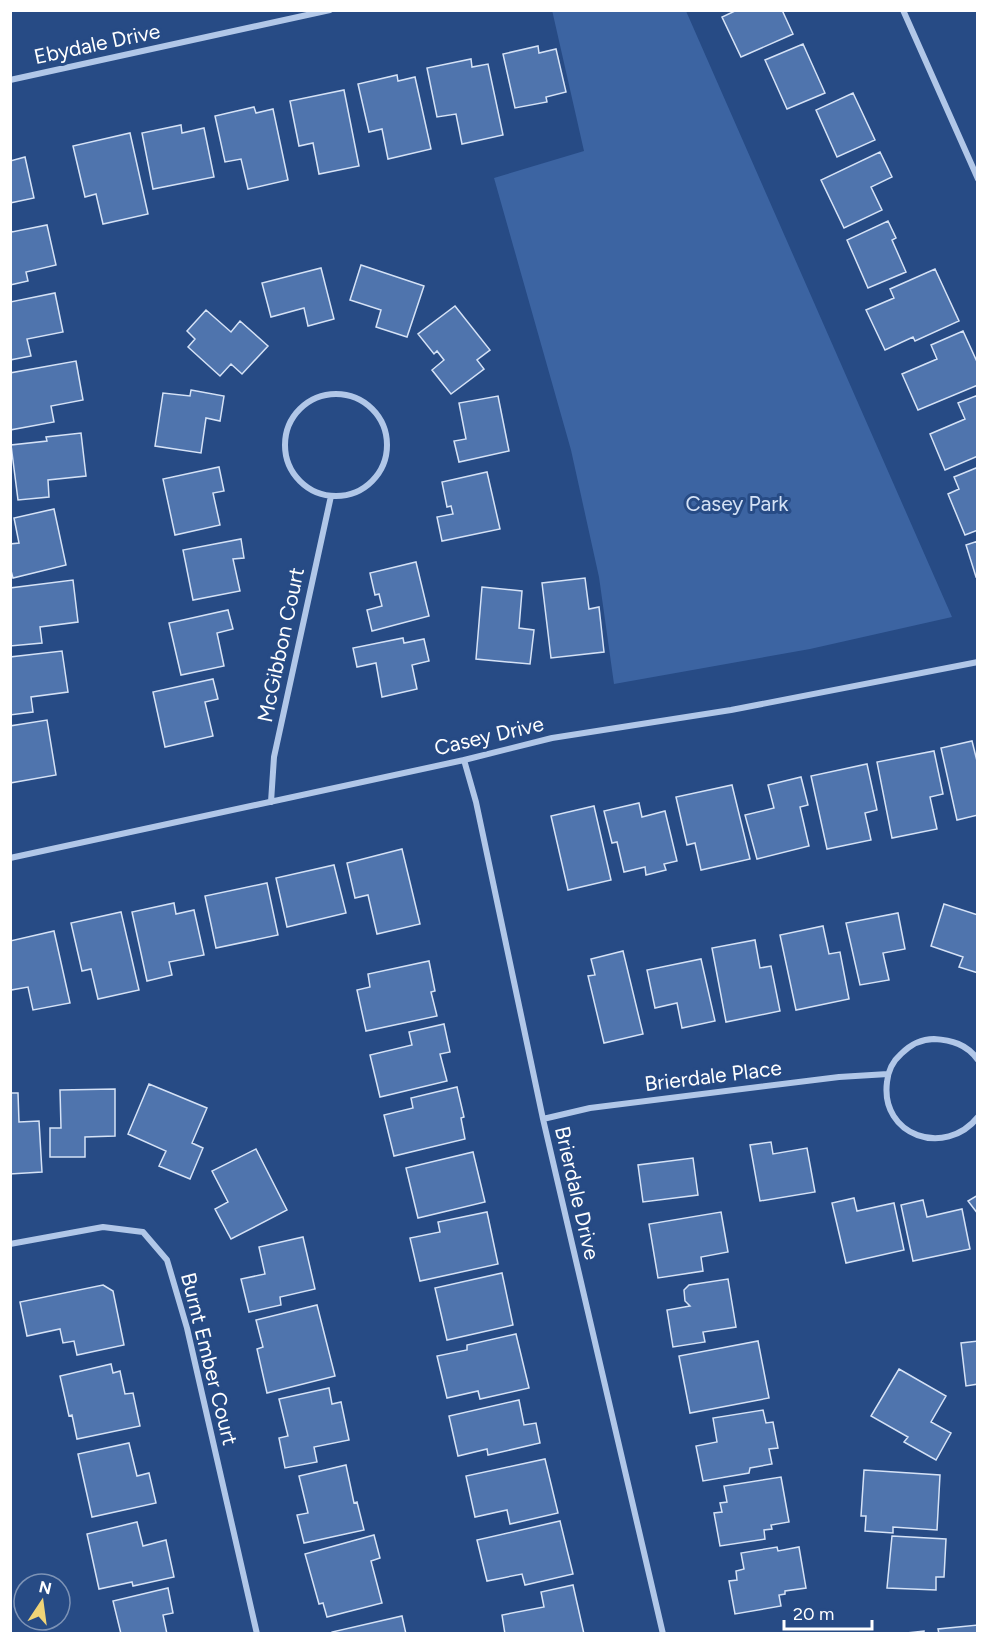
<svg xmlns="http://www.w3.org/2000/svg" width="988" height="1644" viewBox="0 0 988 1644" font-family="Figtree,sans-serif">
	<rect width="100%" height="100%" fill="#274b85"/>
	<path fill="#3c64a2" d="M552 10 686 11 952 617 810 649 614 684 599 577 571 450 494 178 584 151Z"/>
	<path fill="#4f74ad" stroke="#d5e2f6" stroke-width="1.5" d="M737 10H782L793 34 741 57 722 17Z
		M803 44 825 93 787 109 765 60Z
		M538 46 539 53 556 49 566 92 546 97 547 102 515 108 503 54Z
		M471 59 472 67 488 64 503 135 462 144 456 114 437 117 427 68Z
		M397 75 398 81 415 77 431 149 388 159 382 129 369 132 358 84Z
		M344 90 359 166 319 174 313 143 299 146 290 101Z
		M853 93 875 140 837 157 816 110Z
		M254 107 256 113 273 109 288 180 248 189 241 159 225 162 215 116Z
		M181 125 182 133 204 128 214 177 153 189 142 133Z
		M130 133 148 214 103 224 96 194 85 197 73 146Z
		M880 152 892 177 871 187 882 210 844 228 821 180Z
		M25 157 34 198 10 203V161Z
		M888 221 896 238 892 240 906 272 868 288 847 240Z
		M47 225 56 265 26 272 28 281 10 285V228L12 232Z
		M361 265 424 286 407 337 376 327 381 310 350 300Z
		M321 268 334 319 308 326 304 308 271 317 262 283Z
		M935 269 959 321 915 341 913 337 885 350 866 310 894 298 890 289Z
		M55 293 63 332 27 339 31 356 10 360V302Z
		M455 306 490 350 477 360 484 369 451 394 432 370 444 360 437 351 434 354 418 334Z
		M206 310 231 332 240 321 268 346 242 374 231 364 220 376 188 347 195 339 187 331Z
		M963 331 978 364V385L918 410 902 374 937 359 931 345Z
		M76 361 83 400 51 406 54 422 10 430V373Z
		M191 390 224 396 220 421 206 418 201 453 155 446 163 393 190 396Z
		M978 395V456L945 470 930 434 965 419 958 403Z
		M498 396 509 451 459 462 454 441 466 439 459 403Z
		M81 433 86 476 48 480 49 497 18 500 11 445 47 441 46 437Z
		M219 467 224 491 213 493 220 525 175 535 163 479Z
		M976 468 978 471V530L965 535 948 494 959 489 954 477Z
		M487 472 500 529 442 541 437 517 453 514 451 506 447 507 442 482Z
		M54 509 66 565 13 578 10 567V544L19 543 14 518Z
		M241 539 244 558 233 559 240 591 193 600 183 550Z
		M978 541V576L976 577 966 545Z
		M416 562 429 616 372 631 367 610 382 606 379 594 375 595 370 573Z
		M585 578 589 609 599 607 604 652 551 658 542 583Z
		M73 580 78 622 40 627 42 643 10 646V588Z
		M482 587 522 591 519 628 534 630 530 664 476 659Z
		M228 610 233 629 217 633 224 666 181 675 169 623Z
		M403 638 404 643 424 639 429 661 412 665 417 689 382 697 376 663 357 667 353 648Z
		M62 651 68 692 31 697 33 712 10 715V657Z
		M213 679 218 699 205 702 213 736 165 747 153 692Z
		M47 720 56 775 10 783V726Z
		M972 741 978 765V815L957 820 941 748Z
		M934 751 943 794 930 797 937 829 892 838 877 762Z
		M867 764 877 810 865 813 871 840 827 849 811 776Z
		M801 777 808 805 800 807 809 846 757 859 745 815 774 808 768 785Z
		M732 785 750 859 701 870 695 843 687 845 676 797Z
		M639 803 642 817 665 811 677 861 664 864 666 870 646 875 645 867 624 872 617 842 612 843 604 811Z
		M594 806 611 880 568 890 551 816Z
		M402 849 420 924 377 934 368 895 355 898 347 863Z
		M334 865 346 913 287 927 276 878Z
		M267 883 278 935 216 948 205 896Z
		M174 903 176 914 194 910 204 955 169 962 172 975 147 981 132 912Z
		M944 904 978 915V973L959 967 963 957 931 946Z
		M121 912 139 990 98 999 91 969 82 971 71 923Z
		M898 913 905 949 883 953 889 980 860 985 846 923Z
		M823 926 829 954 840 952 849 999 796 1010 780 935Z
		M54 931 70 1003 33 1010 28 987 11 990 10 941Z
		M755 940 760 968 771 966 780 1011 726 1022 712 948Z
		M623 951 643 1034 604 1043 588 976 595 975 591 959Z
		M701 959 715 1021 682 1028 677 1003 655 1008 647 970Z
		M429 961 435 991 431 992 437 1016 366 1031 357 990 370 987 368 974Z
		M444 1024 450 1052 440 1054 447 1081 380 1097 370 1055 412 1045 409 1032Z
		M149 1084 207 1108 192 1143 203 1148 190 1179 159 1166 166 1151 128 1134Z
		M457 1087 464 1117 461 1118 465 1139 394 1156 384 1115 413 1108 411 1098Z
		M115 1089V1136L85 1137V1157H50V1128H61L60 1090Z
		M10 1093H18L19 1122 39 1121 42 1172 10 1174Z
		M771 1142 773 1154 807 1148 815 1192 760 1201 750 1145Z
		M256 1149 287 1210 231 1239 215 1209 228 1202 212 1171Z
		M473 1152 485 1202 418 1218 406 1168Z
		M693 1158 698 1195 643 1202 638 1165Z
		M978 1195V1214L968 1201Z
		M854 1198 857 1211 894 1203 904 1250 846 1263 832 1203Z
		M923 1200 927 1217 962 1209 970 1249 913 1261 901 1205Z
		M487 1212 498 1264 420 1281 410 1238 440 1232 438 1222Z
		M721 1212 728 1252 701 1257 703 1271 658 1278 649 1224Z
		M303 1237 315 1289 280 1297 281 1305 249 1312 241 1279 265 1274 259 1247Z
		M502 1273 513 1325 447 1340 435 1288Z
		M728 1279 736 1327 703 1332 705 1342 673 1347 667 1310 690 1306 685 1301 684 1290 689 1285Z
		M103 1285 113 1291 124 1345 77 1355 74 1341 63 1343 60 1329 27 1336 20 1302Z
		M317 1305 335 1376 267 1393 257 1349 263 1347 256 1320Z
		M516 1334 529 1388 480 1399 478 1391 447 1398 437 1356 467 1350V1345Z
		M758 1341 769 1398 690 1413 679 1356Z
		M978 1341V1384L966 1386 961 1343Z
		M111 1364 113 1373 120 1371 125 1394 133 1393 140 1426 77 1439 72 1415 69 1416 60 1376Z
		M899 1369 946 1396 931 1422 951 1433 936 1460 904 1442 908 1437 871 1416Z
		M329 1388 332 1404 341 1402 349 1440 314 1447 317 1462 285 1468 279 1438 288 1436 279 1399Z
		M519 1400 524 1425 536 1423 540 1443 488 1455 487 1449 458 1456 449 1416Z
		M763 1410 766 1423 773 1422 778 1448 769 1449 772 1464 750 1468 749 1473 703 1481 696 1446 717 1442 713 1418Z
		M129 1443 137 1476 149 1473 156 1503 92 1517 78 1454Z
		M545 1459 558 1513 510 1524 507 1510 475 1517 466 1476Z
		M346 1465 354 1503 357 1502 364 1530 304 1543 297 1515 308 1513 299 1476Z
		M864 1470 940 1475 937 1530 893 1527V1533L865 1531 866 1516H861Z
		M781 1477 789 1522 771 1525 772 1529 764 1530 765 1539 720 1546 714 1513 722 1512 720 1503 727 1502 724 1486Z
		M560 1521 573 1574 525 1585 522 1574 487 1581 477 1540Z
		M137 1522 143 1546 166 1540 174 1577 133 1586 132 1582 99 1589 87 1534Z
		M374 1535 380 1558 371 1561 382 1603 327 1617 323 1603 319 1604 305 1554Z
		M892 1536 946 1539 944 1577H936V1590L887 1588Z
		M777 1547 778 1551 799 1547 806 1588 785 1591V1594L779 1595 781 1606 735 1614 729 1581 737 1580 736 1571 744 1569 741 1553Z
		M573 1585 584 1634H505L502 1615 544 1607 541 1592Z
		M168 1588 173 1613 163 1615 167 1634H121L113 1601Z
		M402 1616 406 1634H332V1632Z
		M978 1625V1634H939L938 1629Z
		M924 1631V1634H897Z"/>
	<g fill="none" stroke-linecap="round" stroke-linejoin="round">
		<path stroke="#b1c7e8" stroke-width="6" d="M903 10 978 179
			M10 80 330 10
			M285 445a51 51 0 1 1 102 0a51 51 0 1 1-102 0Z
			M464 760 476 802 543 1119 663 1634
			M271 802 274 757 331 496
			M10 858 464 760 552 738 731 710 978 662
			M978 1060C967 1044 951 1040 934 1039 921 1039 910 1045 901 1054 893 1061 888 1072 887 1082 880 1136 945 1158 978 1117
			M543 1119 590 1108 839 1077 888 1074
			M10 1244 103 1227 143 1232 167 1260 187 1328 257 1634"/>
	</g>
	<g text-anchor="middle" stroke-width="6" stroke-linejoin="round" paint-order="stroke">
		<g font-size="21" fill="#fff" stroke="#274b85">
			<text transform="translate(97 44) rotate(-12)" y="7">Ebydale Drive</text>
			<text transform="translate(281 645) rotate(-78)" y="7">McGibbon Court</text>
			<text transform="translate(489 736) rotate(-13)" y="7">Casey Drive</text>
			<text transform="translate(713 1076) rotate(-7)" y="7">Brierdale Place</text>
			<text transform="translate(577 1193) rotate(77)" y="7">Brierdale Drive</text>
			<text transform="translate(209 1359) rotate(76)" y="7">Burnt Ember Court</text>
		</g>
		<g font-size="21" fill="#d5e2f6" stroke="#274b85">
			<text x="737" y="511">Casey Park</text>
		</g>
	</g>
	<rect width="988" height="1644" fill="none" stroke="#ffffff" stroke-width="24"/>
	<g transform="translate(42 1602) rotate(13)"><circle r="28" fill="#274b85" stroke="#7d93b6" stroke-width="1.5"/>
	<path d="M0-4.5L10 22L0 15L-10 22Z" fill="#f0d477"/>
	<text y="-9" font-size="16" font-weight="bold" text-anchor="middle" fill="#ffffff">N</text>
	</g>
	<path d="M784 1620v9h88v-9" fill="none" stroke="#ffffff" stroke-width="3"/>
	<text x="793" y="1620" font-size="18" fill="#ffffff" stroke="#274b85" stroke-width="4.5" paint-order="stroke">20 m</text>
</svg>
